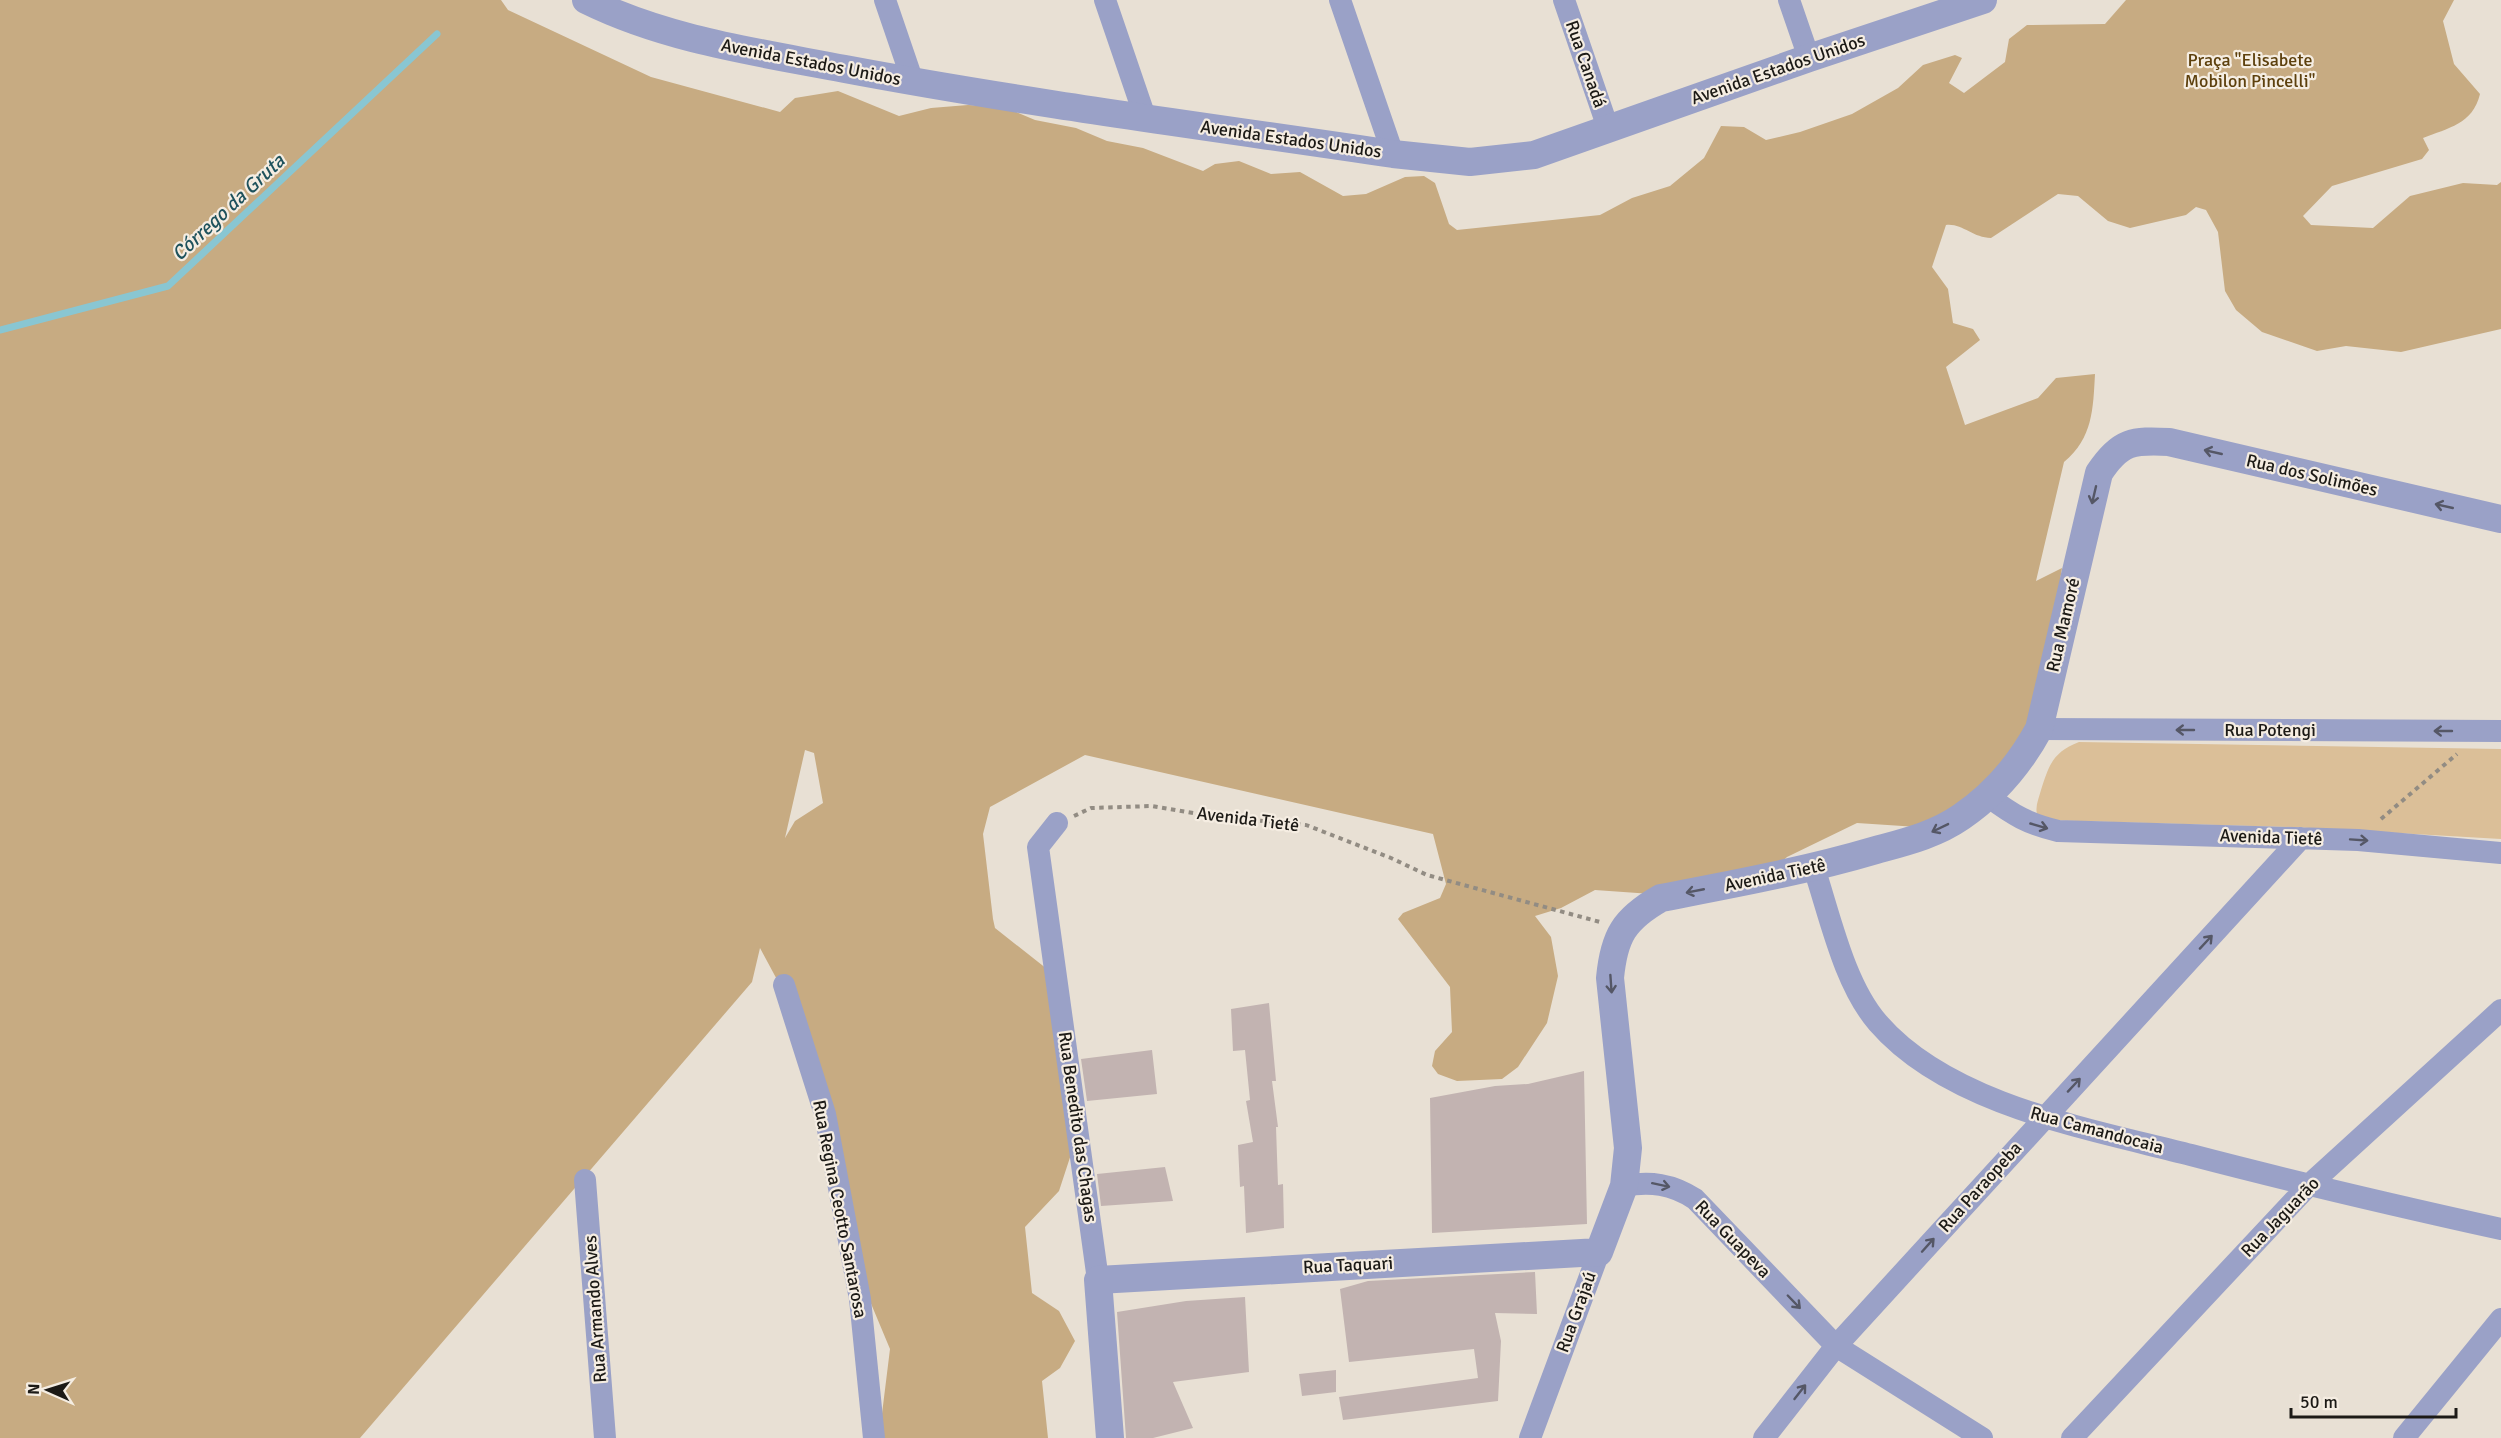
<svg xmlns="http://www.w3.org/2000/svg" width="2501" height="1438" viewBox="0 0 2501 1438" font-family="Signika,sans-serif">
	<rect width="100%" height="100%" fill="#e8e0d4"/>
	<path fill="#dbbf98" d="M2079 742 2501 749V839L2292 827 2044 820 2037 814C2035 806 2039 798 2041 790 2049 765 2053 752 2079 742Z"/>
	<path fill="#c7ab82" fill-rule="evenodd" d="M0 0H501L508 10 651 77 780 112 795 98 838 91 899 116 931 108 968 105 1004 107 1035 120 1076 128 1107 141 1143 148 1203 171 1215 164 1239 161 1271 174 1300 172 1343 196 1366 194 1405 177 1424 176 1435 183 1449 224 1457 230 1600 215 1632 198 1670 186 1704 158 1721 126 1744 127 1766 140 1800 132 1852 114 1898 88 1923 65 1955 55 1962 58 1949 83 1964 93 2005 62 2009 39 2027 25 2105 24 2126 0H2454L2443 21 2454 64 2480 94C2473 124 2448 128 2423 138L2429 150 2422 159 2332 186 2303 216 2311 225 2373 228 2410 196 2463 183 2497 185 2501 182V329L2401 352 2346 346 2317 351 2262 332 2236 310 2225 291 2218 232 2206 210 2196 207 2186 215 2130 228 2108 221 2078 196 2058 194 1991 238C1973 238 1962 223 1946 225L1932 267 1948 289 1953 323 1973 329 1980 340 1946 367 1965 425 2038 398 2056 378 2095 374C2093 409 2093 438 2064 462L2036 581 2062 568 2039 718 1995 780 1933 828 1857 823 1787 857 1759 882 1680 896 1595 890 1561 908 1535 916 1551 937 1558 976 1547 1023 1518 1067 1502 1079 1457 1081 1438 1074 1432 1066 1435 1051 1452 1032 1450 987 1398 919 1403 913 1440 898 1446 884 1433 834 1085 755 990 807 983 834 993 919 995 928 1047 969 1077 1136 1059 1191 1025 1227 1032 1293 1059 1311 1075 1341 1060 1368 1042 1381 1048 1438H879L890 1349 867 1294 788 1000 760 948 752 982 360 1438H0ZM805 750 814 753 823 803 795 821 785 838Z"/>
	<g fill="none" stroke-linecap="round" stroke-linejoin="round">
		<path stroke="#89c6d2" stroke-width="7" d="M0 330 168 286 437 34"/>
	</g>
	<path fill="#c2b3b1" d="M1269 1003 1276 1081H1272L1278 1127H1276L1278 1185 1283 1184 1284 1228 1246 1233 1244 1186 1240 1187 1238 1145 1253 1142 1246 1101 1250 1100 1245 1050 1233 1051 1231 1009Z
		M1152 1050 1157 1094 1087 1101 1081 1059Z
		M1584 1071 1587 1224 1432 1233 1430 1098 1495 1086 1528 1084Z
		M1165 1167 1173 1201 1101 1206 1097 1174Z
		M1535 1272 1537 1314 1495 1313 1501 1341 1498 1401 1343 1420 1339 1397 1478 1378 1474 1349 1349 1362 1340 1289 1368 1281Z
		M1245 1297 1249 1372 1173 1382 1193 1428 1153 1438H1126L1117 1312 1186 1301Z
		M1336 1370V1392L1302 1396 1299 1374Z"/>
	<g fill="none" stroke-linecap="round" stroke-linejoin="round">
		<path stroke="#928c83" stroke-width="4" stroke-dasharray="4.5 4.5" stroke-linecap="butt" d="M1074 816 1091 808 1152 806 1210 816 1306 825 1391 858 1427 875 1600 922
			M2381 819 2457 754"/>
		<path stroke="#9aa1c7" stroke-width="22" d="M885 0 913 82
			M1105 0 1145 117
			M1340 0 1393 154
			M1564 0 1608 128
			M1789 0 1809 58
			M2039 729 2501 731
			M1989 797C2013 815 2028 824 2058 831L2358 840 2501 853
			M1057 823 1038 847 1098 1280
			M1814 868C1830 916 1844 984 1878 1023 1949 1105 2090 1129 2191 1155 2294 1182 2397 1206 2501 1229
			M784 985 825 1114 860 1299 874 1438
			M585 1180 605 1438
			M1624 1186C1650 1181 1672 1184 1695 1199L1836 1346 1982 1438
			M1530 1438 1599 1252
			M1764 1438 1836 1346 2301 838
			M2072 1438 2308 1186 2501 1010
			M2404 1438 2501 1319"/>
		<path stroke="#9aa1c7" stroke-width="28" d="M586 0C667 40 757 52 845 69 1026 103 1210 127 1393 154L1470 162 1534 155 1809 58 1983 0
			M1110 1438 1098 1280 1599 1252 1624 1186 1628 1148 1610 978C1614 936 1624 919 1661 898 1733 884 1805 871 1876 850 1905 842 1935 835 1961 817 1995 794 2019 766 2039 729L2099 473C2120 441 2133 440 2169 442L2501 519"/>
	</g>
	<defs><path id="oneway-shaft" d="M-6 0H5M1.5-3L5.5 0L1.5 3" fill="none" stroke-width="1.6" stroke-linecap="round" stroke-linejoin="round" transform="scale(1.5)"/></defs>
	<g stroke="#555766">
		<use href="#oneway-shaft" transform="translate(2213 452) rotate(-167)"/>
		<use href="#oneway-shaft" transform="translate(2094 495) rotate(103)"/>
		<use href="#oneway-shaft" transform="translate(2444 506) rotate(-167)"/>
		<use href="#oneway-shaft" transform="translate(2185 730) rotate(-180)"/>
		<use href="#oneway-shaft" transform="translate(2443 731) rotate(-180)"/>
		<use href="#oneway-shaft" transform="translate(2039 826) rotate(16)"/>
		<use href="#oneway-shaft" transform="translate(1940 828) rotate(154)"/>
		<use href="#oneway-shaft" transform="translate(2359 840) rotate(4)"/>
		<use href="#oneway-shaft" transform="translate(1695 891) rotate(169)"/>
		<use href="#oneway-shaft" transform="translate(2206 942) rotate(-47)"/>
		<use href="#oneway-shaft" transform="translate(1611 984) rotate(86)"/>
		<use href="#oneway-shaft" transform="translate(2074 1085) rotate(-47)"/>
		<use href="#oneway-shaft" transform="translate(1661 1185) rotate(12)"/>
		<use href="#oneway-shaft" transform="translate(1928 1245) rotate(-48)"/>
		<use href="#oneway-shaft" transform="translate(1794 1302) rotate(46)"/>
		<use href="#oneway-shaft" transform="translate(1800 1392) rotate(-52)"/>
	</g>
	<g text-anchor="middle" stroke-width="4.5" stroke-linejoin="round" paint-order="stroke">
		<g font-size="18" fill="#5d400d" stroke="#f5ede2">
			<text x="2250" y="66">Praça "Elisabete<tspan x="2250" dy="21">Mobilon Pincelli"</tspan></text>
		</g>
		<g font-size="18" fill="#1c1a16" stroke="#f5ede2">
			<text transform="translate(811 62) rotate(11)" y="6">Avenida Estados Unidos</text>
			<text transform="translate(1586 64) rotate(71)" y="6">Rua Canadá</text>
			<text transform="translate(1778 69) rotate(-19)" y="6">Avenida Estados Unidos</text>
			<text transform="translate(1291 139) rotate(8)" y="6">Avenida Estados Unidos</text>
			<text transform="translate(2312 475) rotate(13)" y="6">Rua dos Solimões</text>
			<text transform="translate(2063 625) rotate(-77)" y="6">Rua Mamoré</text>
			<text x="2270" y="736">Rua Potengi</text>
			<text transform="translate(1248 819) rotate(7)" y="6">Avenida Tietê</text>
			<text transform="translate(2271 837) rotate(2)" y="6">Avenida Tietê</text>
			<text transform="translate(1775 875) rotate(-12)" y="6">Avenida Tietê</text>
			<text transform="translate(1078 1127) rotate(82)" y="6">Rua Benedito das Chagas</text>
			<text transform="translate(2097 1130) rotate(15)" y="6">Rua Camandocaia</text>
			<text transform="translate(1980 1187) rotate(-48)" y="6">Rua Paraopeba</text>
			<text transform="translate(840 1209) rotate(79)" y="6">Rua Regina Ceotto Santarosa</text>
			<text transform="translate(2280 1217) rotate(-46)" y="6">Rua Jaguarão</text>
			<text transform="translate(1733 1239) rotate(46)" y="6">Rua Guapeva</text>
			<text transform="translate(1348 1265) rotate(-3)" y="6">Rua Taquari</text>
			<text transform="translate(595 1309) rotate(-94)" y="6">Rua Armando Alves</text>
			<text transform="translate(1576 1312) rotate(-70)" y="6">Rua Grajaú</text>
		</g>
		<g font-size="20" font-style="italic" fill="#1e525c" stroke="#f5ede2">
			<text transform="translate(228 207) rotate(-43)" y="7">Córrego da Gruta</text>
		</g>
	</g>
	<g transform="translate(48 1390) rotate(273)" stroke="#f5ede2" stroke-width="4.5" paint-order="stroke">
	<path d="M0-4.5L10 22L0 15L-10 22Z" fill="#1c1a16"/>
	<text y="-9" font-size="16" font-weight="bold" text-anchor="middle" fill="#1c1a16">N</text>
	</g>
	<path d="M2291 1408v9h165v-9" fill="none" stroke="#1c1a16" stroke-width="3"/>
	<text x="2300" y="1408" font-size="18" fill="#1c1a16" stroke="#f5ede2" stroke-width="4.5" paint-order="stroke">50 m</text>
</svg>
